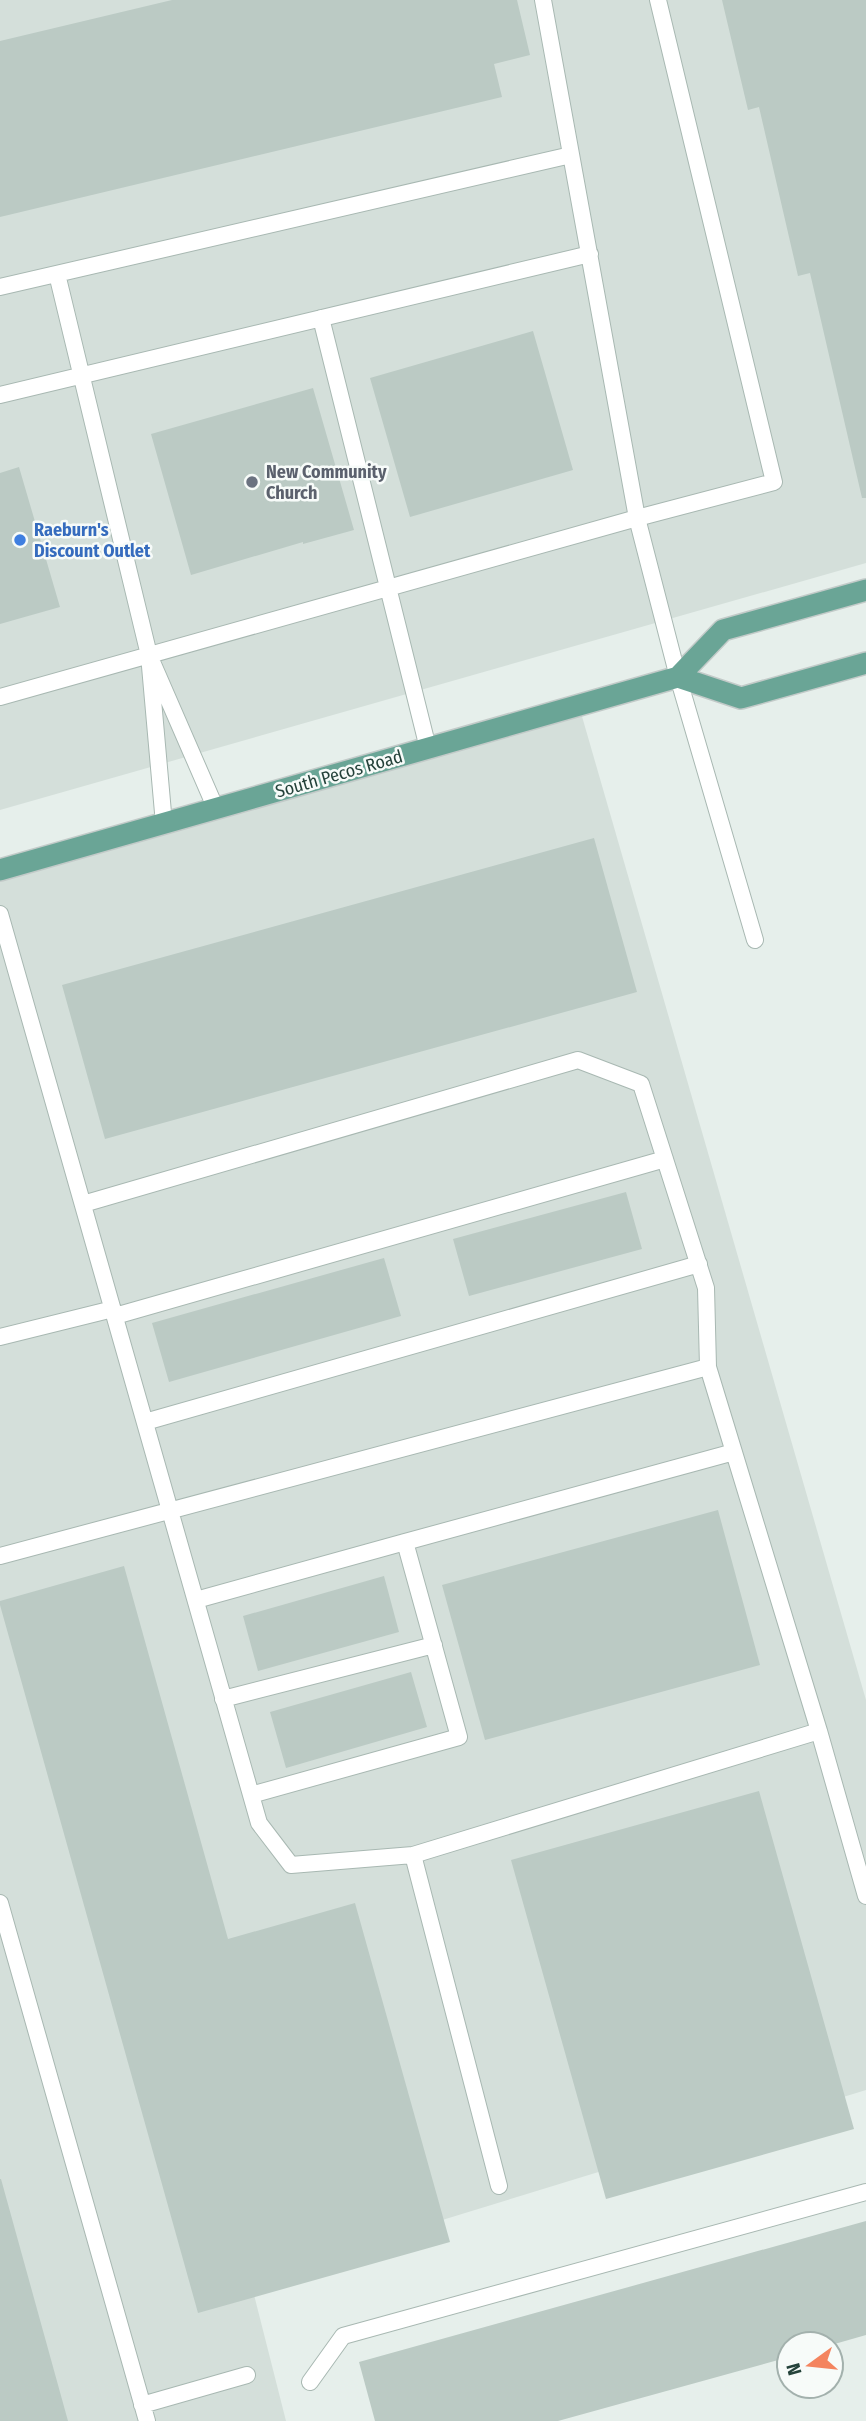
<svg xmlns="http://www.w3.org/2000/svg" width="866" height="2421" viewBox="0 0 866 2421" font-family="'Fira Sans Condensed',sans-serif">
	<rect width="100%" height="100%" fill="#e6efeb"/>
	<path fill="#d4dfda" d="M0 0H866V563L0 810Z
		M579 706 866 1700V2090L250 2279 286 2421H0V870Z"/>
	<path fill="#bbcac4" d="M172 0H517L530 55 494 64 502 97 0 217V41Z
		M722 0H866V498H862L810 273 798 276 759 107 748 110Z
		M533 331 573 470 410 517 370 378Z
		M313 388 354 530 303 544V542L191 575 151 434Z
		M19 467 60 607 0 624V473Z
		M594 838 637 992 105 1139 62 985Z
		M626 1192 642 1249 469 1296 453 1239Z
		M384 1258 401 1316 169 1382 152 1323Z
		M718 1510 760 1665 485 1740 442 1585Z
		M124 1566 228 1939 355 1903 450 2242 198 2313 0 1605V1601Z
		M384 1576 399 1632 258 1671 243 1616Z
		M411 1672 427 1727 286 1768 270 1712Z
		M759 1791 854 2129 606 2199 511 1860Z
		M0 2179H1L68 2421H0Z
		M866 2221V2335L831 2345 789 2344V2357L558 2421H375L359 2362Z"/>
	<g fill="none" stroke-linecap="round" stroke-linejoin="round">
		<g stroke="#a8b8b2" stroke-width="18">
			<path id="lane" d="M658 0 774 482 637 518 678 677 755 940
				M57 274 149 655
				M0 287 571 155
				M321 318 428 748
				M0 395 590 254
				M0 697 637 518 543 0
				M164 824 149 655 216 809
				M0 914 259 1823 291 1865 413 1855 819 1731 708 1367 0 1556
				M83 1204 578 1060 641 1084 706 1288 708 1367
				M115 1316 665 1159
				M0 1337 113 1309
				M145 1422 699 1264
				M405 1542 734 1452
				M196 1600 405 1542 459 1737 251 1795
				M223 1699 434 1645
				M819 1731 866 1896
				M413 1855 499 2186
				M0 1903 147 2421
				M310 2382 343 2336 866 2192
				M142 2405 247 2375"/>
		</g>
		<g stroke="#c2cac8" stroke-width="24">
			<path id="primary" d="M678 677 741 698 866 663
				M0 870 678 677 723 630 866 590"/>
		</g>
		<use href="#lane" stroke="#fff" stroke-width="16"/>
		<use href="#primary" stroke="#6aa596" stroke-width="21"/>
	</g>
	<circle fill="#6b7280" stroke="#f7fbf9" stroke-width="2.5" cx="252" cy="482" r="7"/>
	<circle fill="#3f7fe0" stroke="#f7fbf9" stroke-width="2.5" cx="20" cy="540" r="7"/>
	<g text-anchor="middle" stroke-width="5" stroke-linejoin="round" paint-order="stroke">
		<g font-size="18" font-weight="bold" fill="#5b616d" stroke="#f7fbf9" text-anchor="start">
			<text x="266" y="478">New Community<tspan x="266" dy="21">Church</tspan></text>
		</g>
		<g font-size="18" font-weight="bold" fill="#366cbe" stroke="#f7fbf9" text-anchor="start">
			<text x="34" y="536">Raeburn's<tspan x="34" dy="21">Discount Outlet</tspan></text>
		</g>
		<g font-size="18" fill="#24423a" stroke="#f7fbf9">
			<text transform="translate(339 774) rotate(-16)" y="6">South Pecos Road</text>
		</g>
	</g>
	<g transform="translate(810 2365) rotate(255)"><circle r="33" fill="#f7fbf9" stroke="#a3b1ad" stroke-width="2"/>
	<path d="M0-5L12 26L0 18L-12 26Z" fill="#f4845f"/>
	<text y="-10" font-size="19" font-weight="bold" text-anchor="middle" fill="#24423a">N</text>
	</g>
</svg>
